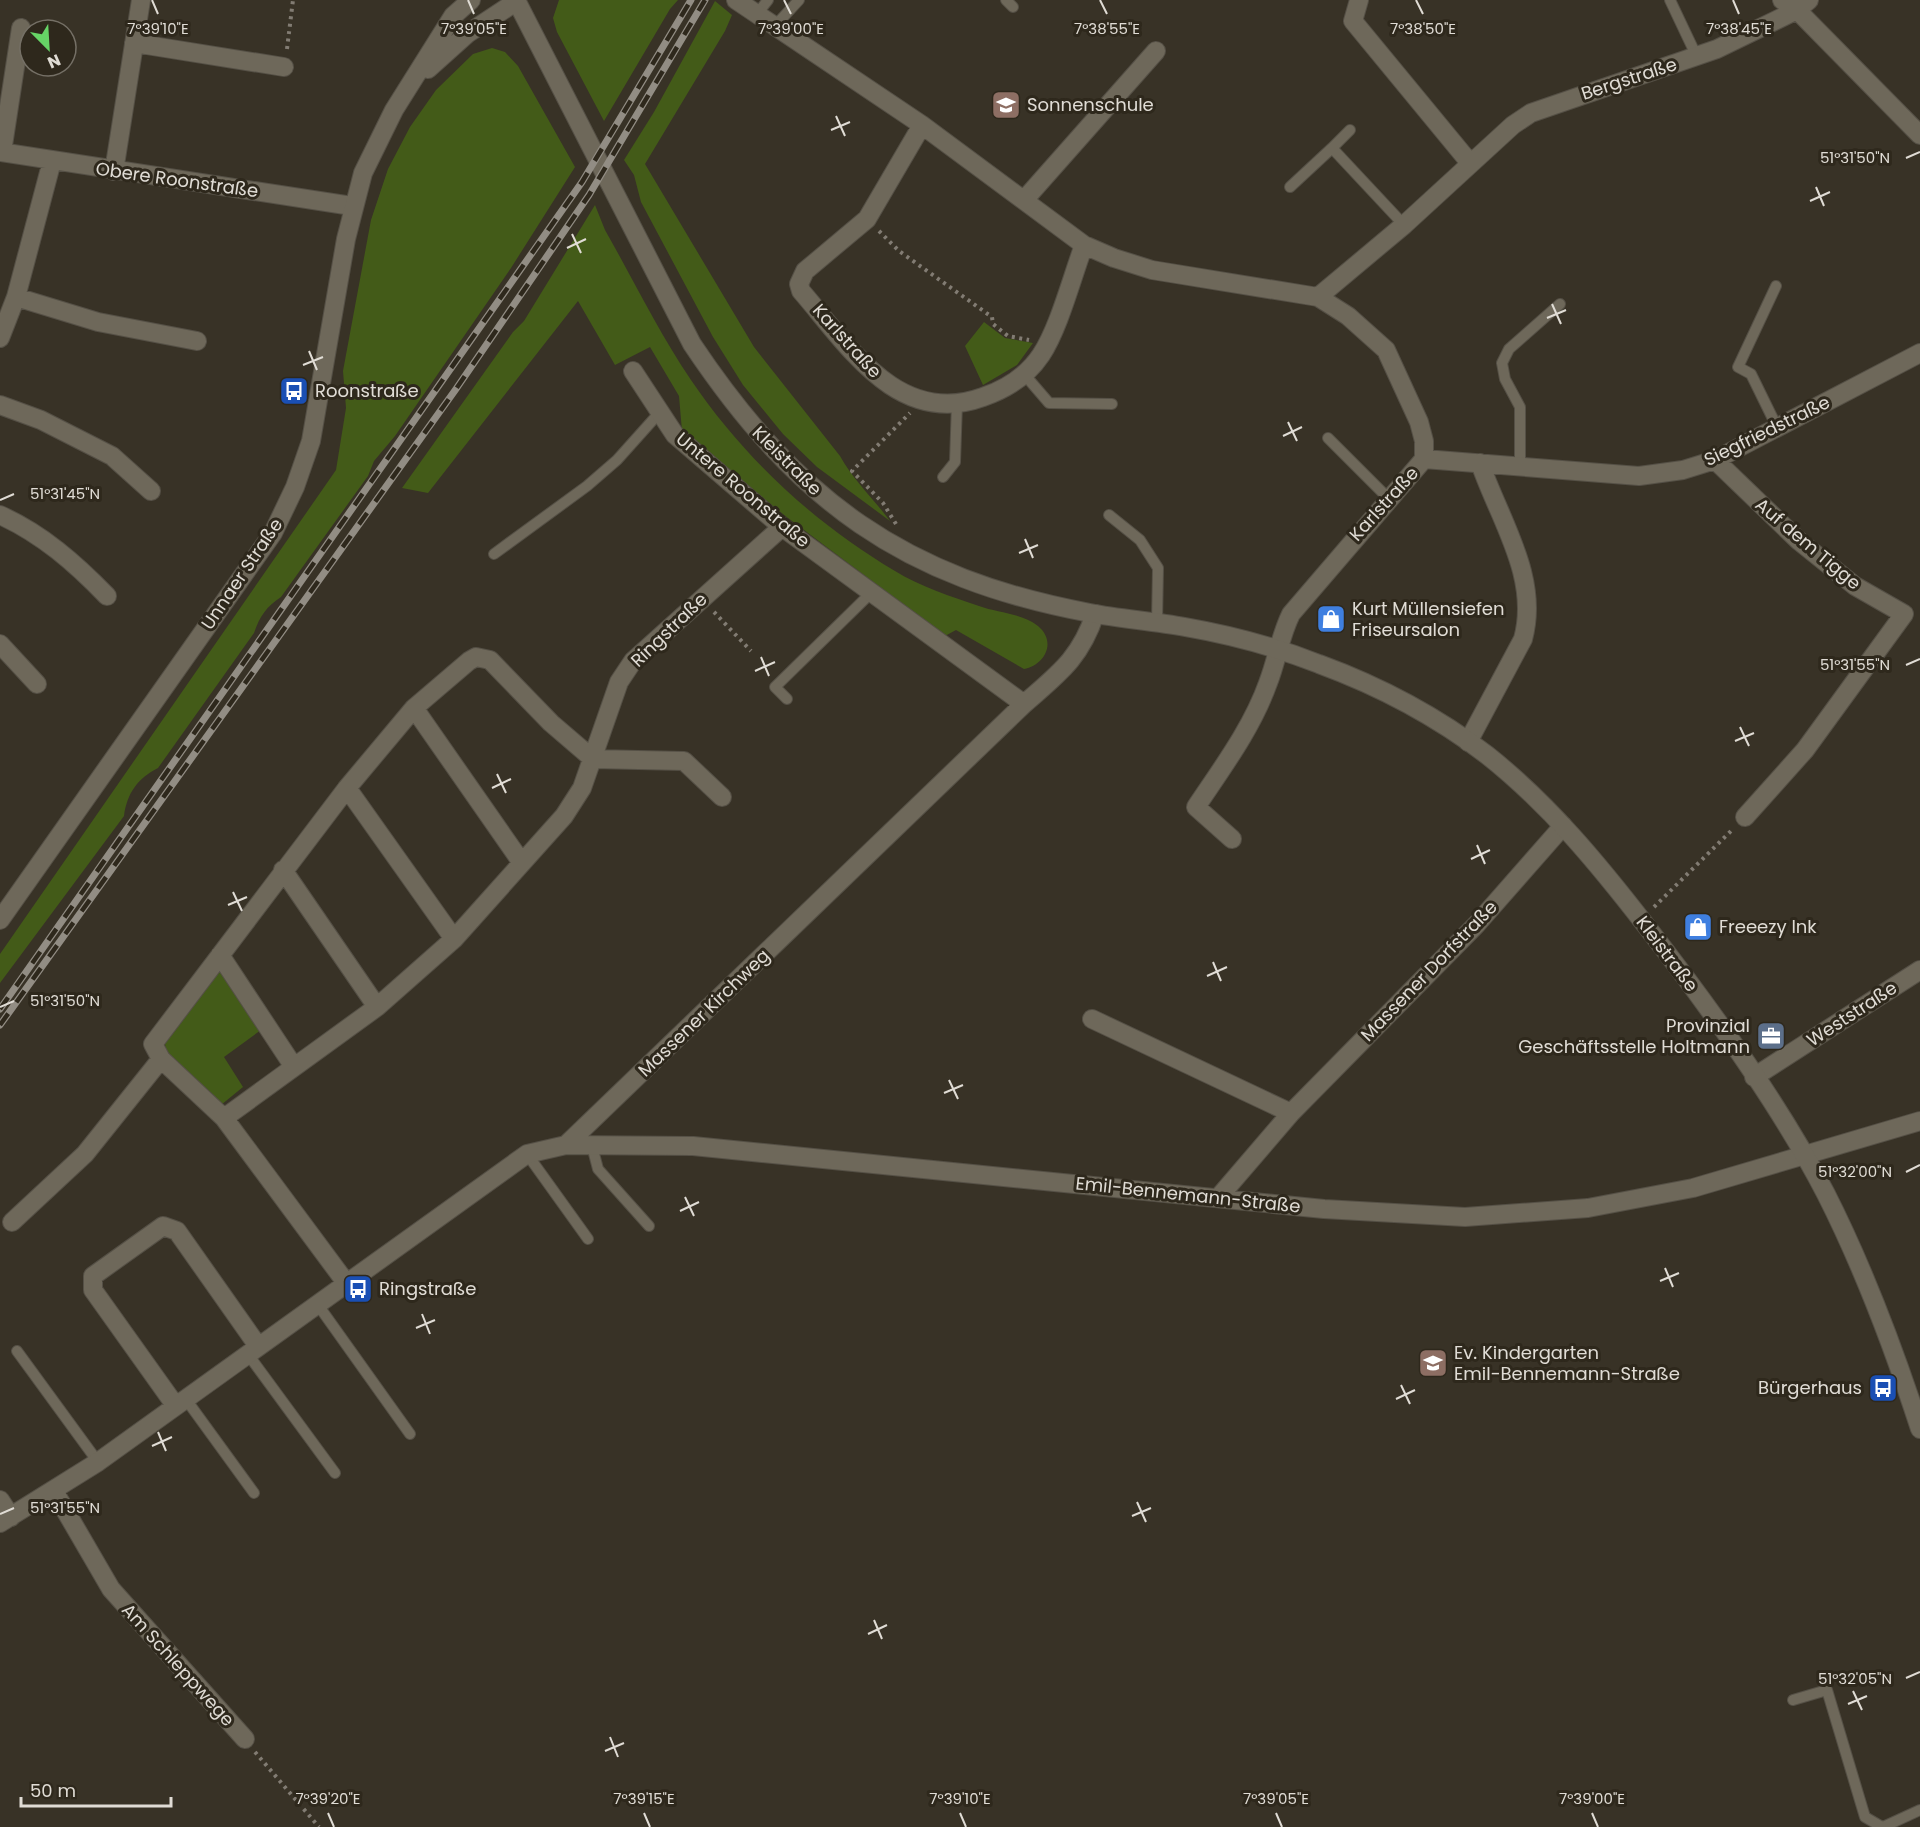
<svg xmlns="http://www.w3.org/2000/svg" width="1920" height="1827" viewBox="0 0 1920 1827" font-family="Poppins,sans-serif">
	<rect width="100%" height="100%" fill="#383226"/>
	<path fill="#435b18" d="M559 0H678L670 9 604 121 557 32 553 18Z
		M715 1 732 15 725 31 645 164 754 347 840 456C853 480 874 499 890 521L817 467 783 434 743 385 713 337 641 202 634 175 624 160 654 112Z
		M492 48 505 52 518 66 575 167 511 268 395 436 374 461 368 476 281 597C266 607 260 616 254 633L158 768C138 778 127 793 124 816L0 983V954L336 470 346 408 343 371 371 220 388 169 410 127 436 90 473 54Z
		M595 205 605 230C633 279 659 333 691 380 744 458 814 523 895 571 919 586 952 597 979 606 998 613 1022 613 1038 626 1057 642 1045 665 1024 669L956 630 945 636 784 515 682 431 679 396 650 347 615 365 578 301 428 493 402 488 513 332 524 321Z
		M984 322 1005 338 1033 343 1017 365 983 385 965 346Z
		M220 970 261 1030 224 1057 243 1087 221 1105 167 1053 164 1040Z"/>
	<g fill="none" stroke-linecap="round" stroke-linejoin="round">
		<g stroke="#555046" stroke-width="12">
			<path id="lane" d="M1006 0 1013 7
				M1670 0 1697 57
				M757 14 768 0
				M775 26 799 0
				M1332 148 1350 130
				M1290 187 1332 148 1404 225
				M1776 286 1738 367 1751 374 1777 427
				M1024 374 1049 403 1112 404
				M1328 438 1389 499
				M1520 465V407L1505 379 1502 363 1509 349 1560 304
				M943 477 955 462 957 403
				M1109 515 1140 540 1158 568 1157 623
				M494 554 587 486 617 460 660 412
				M787 699 775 687 871 593
				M592 1146 598 1169 649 1226
				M527 1154 588 1239
				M318 1305 410 1434
				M17 1351 98 1462
				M247 1353 335 1473
				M185 1398 254 1493
				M1793 1700 1827 1690 1865 1817 1882 1827
				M1883 1827 1920 1810"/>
		</g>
		<g stroke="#555046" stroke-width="20">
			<path id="street" d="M736 0 922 125 1084 245 1114 258 1152 270 1318 297 1348 316 1386 350 1419 422 1424 441V459L1291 614C1280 636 1277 660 1268 683 1252 728 1222 768 1196 807L1232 839
				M1359 0 1353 21 1470 163
				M1782 0 1797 10 1920 135
				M134 43 284 67
				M922 125 867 219 805 271 799 284 801 291C848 345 898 428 983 397 1006 389 1027 376 1041 355 1059 328 1072 277 1084 245
				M0 152 352 206
				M2 152 21 28
				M114 171 141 0
				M1025 199 1156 51
				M16 297 98 322 197 341
				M1318 297 1404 225 1513 125 1531 113 1717 49 1797 10 1809 0
				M0 338 16 297 52 161
				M633 371 675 435 782 527 1024 704
				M0 405 41 420 112 456 151 491
				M1424 459 1639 476 1683 470 1715 460 1920 353
				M1715 460 1799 541 1855 586 1904 614 1805 750 1745 817
				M0 515C42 534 75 563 107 596
				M0 644 37 684
				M414 708 522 863
				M1468 742 1523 639C1540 577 1499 519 1480 463
				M347 788 454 939
				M283 870 377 1007
				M220 955 294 1067
				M1092 1019 1291 1113
				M161 1059 224 1118
				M1754 1077 1920 970
				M566 1145 693 1146 1324 1209 1465 1217 1588 1208 1693 1188 1920 1121
				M1218 1198 1291 1113 1476 925 1563 826
				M12 1222 85 1154 161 1059 153 1044 347 788 414 708 469 661 476 657 490 660 551 723 593 759 684 761 722 797
				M347 1284 224 1118 377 1007 454 939 564 816 582 788 619 682 633 661 782 527
				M175 1405 93 1290V1276L163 1226 177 1231 258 1346
				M54 1491 111 1589 245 1739
				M0 1500 11 1517
				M0 1523 98 1462 527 1154 566 1145 1024 704C1058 674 1080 659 1095 614"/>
		</g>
		<g stroke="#555046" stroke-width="20">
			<path id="secondary" d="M516 0 692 344C797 501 903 578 1090 613 1121 619 1153 621 1185 627 1231 635 1276 647 1319 664 1379 686 1436 716 1487 755 1549 804 1599 865 1647 927 1710 1008 1779 1103 1826 1194 1864 1269 1894 1349 1920 1429
				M428 69 467 34 517 1
				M0 920 273 533 295 487 311 441 346 239 363 173 394 110 453 16 471 0"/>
		</g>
		<path stroke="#827c73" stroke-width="4" stroke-dasharray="3 4.5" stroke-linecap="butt" d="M287 49 293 0
			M879 231 899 251 992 317 993 324 1008 336 1029 340
			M896 524 883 503 852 471 910 413
			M714 612 751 651
			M1654 907 1734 828
			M255 1752 319 1827"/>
		<use href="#lane" stroke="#6e685a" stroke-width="10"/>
		<use href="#street" stroke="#6e685a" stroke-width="18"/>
		<use href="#secondary" stroke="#6e685a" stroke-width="18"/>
		<g stroke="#928d84" stroke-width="7">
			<path id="rail" d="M0 1009 582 182 691 0
				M0 1025 456 389 589 195 705 0"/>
		</g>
		<use href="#rail" stroke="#2e281c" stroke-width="4.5" stroke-dasharray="14" stroke-linecap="butt"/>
	</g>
	<path fill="none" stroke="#e0dcd5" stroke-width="2" d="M152 0 158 14M468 0 474 14M784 0 791 14M1100 0 1107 14M1416 0 1423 14M1733 0 1739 14M836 116 845 136M831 130 850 122M1906 158 1920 152M1816 187 1824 206M1810 201 1830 192M572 234 581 253M567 248 586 239M1552 304 1561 324M1547 318 1566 310M309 351 317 370M303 365 323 357M1288 422 1297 441M1283 436 1302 427M0 500 14 494M1025 539 1033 558M1019 553 1038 545M761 657 769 676M1906 665 1920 659M755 671 775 662M1740 727 1749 746M1735 741 1754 733M497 774 506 793M492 788 511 779M1477 845 1485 864M1471 859 1490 850M233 892 242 911M228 905 247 897M1213 962 1221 981M1207 976 1227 967M0 1007 14 1001M949 1080 958 1099M944 1093 963 1085M1906 1172 1920 1165M685 1197 694 1216M680 1211 699 1202M1665 1268 1673 1287M1660 1281 1679 1273M422 1314 430 1334M416 1328 435 1320M1401 1385 1410 1404M1396 1399 1415 1390M158 1432 166 1451M152 1446 172 1437M1137 1502 1146 1522M0 1514 14 1508M1132 1516 1151 1508M874 1620 882 1639M868 1634 887 1625M1906 1678 1920 1672M1853 1691 1862 1710M1848 1704 1867 1696M610 1737 618 1757M605 1751 624 1743M328 1813 334 1827M644 1813 650 1827M960 1813 966 1827M1276 1813 1282 1827M1592 1813 1598 1827"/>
	<defs>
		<g id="school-square" transform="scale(1.5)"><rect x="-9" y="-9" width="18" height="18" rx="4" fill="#8d6e63" stroke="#2e281c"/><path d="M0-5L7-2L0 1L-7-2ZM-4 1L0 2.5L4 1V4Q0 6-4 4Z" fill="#fff"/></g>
		<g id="bus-square" transform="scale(1.5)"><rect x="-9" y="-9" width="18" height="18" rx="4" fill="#1a4fb4" stroke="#2e281c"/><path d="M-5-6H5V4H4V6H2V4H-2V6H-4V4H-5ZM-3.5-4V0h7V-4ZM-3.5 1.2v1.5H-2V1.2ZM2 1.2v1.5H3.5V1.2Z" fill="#fff"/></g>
		<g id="shop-square" transform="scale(1.5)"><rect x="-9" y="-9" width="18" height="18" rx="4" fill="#3f7fe0" stroke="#2e281c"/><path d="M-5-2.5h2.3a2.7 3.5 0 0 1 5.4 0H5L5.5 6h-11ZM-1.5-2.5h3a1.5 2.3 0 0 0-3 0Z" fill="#fff"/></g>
		<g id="office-square" transform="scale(1.5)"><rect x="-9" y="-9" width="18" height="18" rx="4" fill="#5c6f8a" stroke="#2e281c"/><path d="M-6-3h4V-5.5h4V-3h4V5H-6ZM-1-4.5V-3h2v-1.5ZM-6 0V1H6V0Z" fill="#fff"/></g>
	</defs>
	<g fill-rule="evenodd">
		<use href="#school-square" x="1006" y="105"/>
		<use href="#bus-square" x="294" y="391"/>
		<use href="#shop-square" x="1331" y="619"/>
		<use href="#shop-square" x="1698" y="927"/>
		<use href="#office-square" x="1771" y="1036"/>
		<use href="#bus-square" x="358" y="1289"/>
		<use href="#school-square" x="1433" y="1363"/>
		<use href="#bus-square" x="1883" y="1388"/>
	</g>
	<g text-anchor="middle" stroke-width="6" stroke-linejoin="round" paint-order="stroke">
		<g font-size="18" fill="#e0dcd5" stroke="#2e281c">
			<text transform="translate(1629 79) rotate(-18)" y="6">Bergstraße</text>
			<text transform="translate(177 180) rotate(8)" y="6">Obere Roonstraße</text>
			<text transform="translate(847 341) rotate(48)" y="6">Karlstraße</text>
			<text transform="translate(1767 431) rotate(-26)" y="6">Siegfriedstraße</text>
			<text transform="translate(787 461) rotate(45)" y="6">Kleistraße</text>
			<text transform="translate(743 490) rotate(40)" y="6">Untere Roonstraße</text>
			<text transform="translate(1384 504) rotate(-48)" y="6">Karlstraße</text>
			<text transform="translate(1808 544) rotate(40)" y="6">Auf dem Tigge</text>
			<text transform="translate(242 574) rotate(-56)" y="6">Unnaer Straße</text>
			<text transform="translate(669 630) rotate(-44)" y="6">Ringstraße</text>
			<text transform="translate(1667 954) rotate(53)" y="6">Kleistraße</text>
			<text transform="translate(1429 971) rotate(-46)" y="6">Massener Dorfstraße</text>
			<text transform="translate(704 1013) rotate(-44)" y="6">Massener Kirchweg</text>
			<text transform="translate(1852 1014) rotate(-33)" y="6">Weststraße</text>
			<text transform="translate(1188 1195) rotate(6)" y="6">Emil-Bennemann-Straße</text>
			<text transform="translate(178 1665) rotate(48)" y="6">Am Schleppwege</text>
		</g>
		<g font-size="18" fill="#e0dcd5" stroke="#2e281c" text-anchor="start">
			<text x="1027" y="111">Sonnenschule</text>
			<text x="315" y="397">Roonstraße</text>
			<text x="1352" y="615">Kurt Müllensiefen<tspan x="1352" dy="21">Friseursalon</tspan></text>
			<text x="1719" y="933">Freeezy Ink</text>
			<text x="1750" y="1032" text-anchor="end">Provinzial<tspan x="1750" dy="21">Geschäftsstelle Holtmann</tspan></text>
			<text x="379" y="1295">Ringstraße</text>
			<text x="1454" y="1359">Ev. Kindergarten<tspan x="1454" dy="21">Emil-Bennemann-Straße</tspan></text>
			<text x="1862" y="1394" text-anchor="end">Bürgerhaus</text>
		</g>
	</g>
	<g font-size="15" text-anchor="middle" fill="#e0dcd5" stroke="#2e281c" stroke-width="6" stroke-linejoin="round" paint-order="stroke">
		<text x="158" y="34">7°39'10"E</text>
		<text x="474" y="34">7°39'05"E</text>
		<text x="791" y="34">7°39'00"E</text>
		<text x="1107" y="34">7°38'55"E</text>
		<text x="1423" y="34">7°38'50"E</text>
		<text x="1739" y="34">7°38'45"E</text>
		<text x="1855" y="163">51°31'50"N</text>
		<text x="65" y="499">51°31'45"N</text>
		<text x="1855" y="670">51°31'55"N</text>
		<text x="65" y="1006">51°31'50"N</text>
		<text x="1855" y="1177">51°32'00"N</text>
		<text x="65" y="1513">51°31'55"N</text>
		<text x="1855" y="1684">51°32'05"N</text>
		<text x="328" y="1804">7°39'20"E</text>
		<text x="644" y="1804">7°39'15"E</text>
		<text x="960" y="1804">7°39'10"E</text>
		<text x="1276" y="1804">7°39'05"E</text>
		<text x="1592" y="1804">7°39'00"E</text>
	</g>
	<g transform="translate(48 48) rotate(156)"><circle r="28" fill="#2e281c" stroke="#757066" stroke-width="1.5"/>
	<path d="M0-4.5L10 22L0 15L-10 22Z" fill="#66d466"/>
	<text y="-9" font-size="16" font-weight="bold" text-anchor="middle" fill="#e0dcd5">N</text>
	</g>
	<path d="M21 1797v9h150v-9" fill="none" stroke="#e0dcd5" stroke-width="3"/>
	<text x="30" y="1797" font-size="18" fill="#e0dcd5" stroke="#2e281c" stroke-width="4.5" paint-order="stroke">50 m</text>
</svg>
